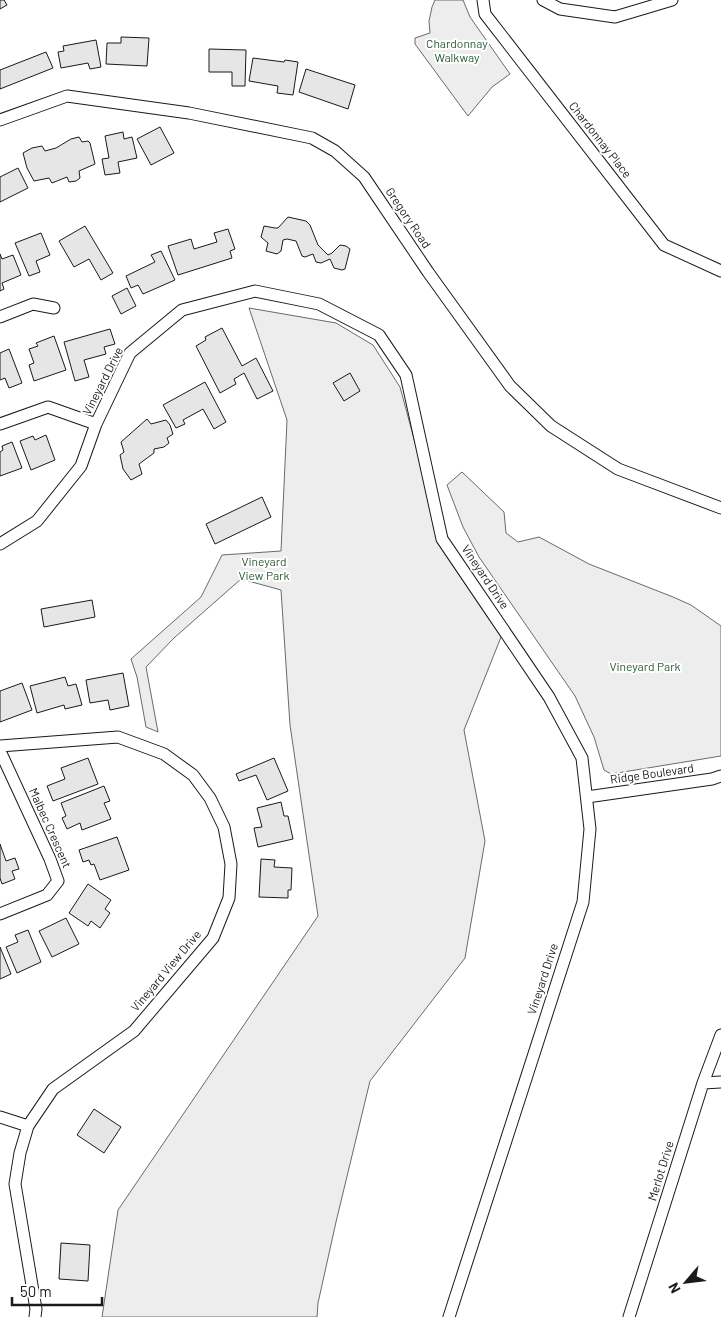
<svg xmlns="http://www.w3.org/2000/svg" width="721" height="1317" viewBox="0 0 721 1317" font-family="Barlow,sans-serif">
	<rect width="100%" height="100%" fill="#fff"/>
	<path fill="#ededed" stroke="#6a6a6a" d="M435 0H463L470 17 510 74 492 87 468 116 415 44V38L430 33 429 21 432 7Z
		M249 308 336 323 373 345 400 387 445 554 501 637 464 730 485 841 465 958 370 1081 336 1222 318 1303 317 1317H102L118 1210 318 916 290 725 281 590 241 579 174 638 146 667 158 732 146 727 137 677 131 659 201 597 222 555 281 551 287 420Z
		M462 472 504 512 506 533 518 542 539 537 589 564 673 597 691 605 721 626V756L611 774 604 770 594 737 575 696 479 557 463 527 447 485Z"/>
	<path fill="#e6e6e6" stroke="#1a1a1a" d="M0 0H4L7 5 0 9Z
		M121 37 149 38 147 66 106 64 107 43H121Z
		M96 40 101 67 90 69 88 63 61 68 58 52 64 51 63 46Z
		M209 49 246 50 245 86H232V72H209Z
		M46 52 53 68 0 89V70Z
		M253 58 284 62 285 60 298 62 293 95 277 93 278 86 249 81Z
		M306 69 355 85 348 109 299 92Z
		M160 127 174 153 151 165 137 139Z
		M123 132 124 139 132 137 137 158 118 162 120 173 105 175 102 159 109 158 105 136Z
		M79 137 82 142 88 141 90 143 95 164 79 171 80 178 76 181 69 182 67 177 52 183 49 178 34 181 27 168 23 153 32 148 42 146 45 151 56 148 71 139Z
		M18 168 28 188 0 202V177Z
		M288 217 306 221 310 225 318 245 328 255 332 253 340 245 346 246 350 249 345 269 342 270 334 268 330 259 321 263 316 262 313 254 305 257 302 256 296 241 287 239 283 240 281 251 277 254 266 251 268 243 261 237 264 226 275 228H278Z
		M85 226 113 273 101 280 89 259 74 267 59 241Z
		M228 229 235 249 230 251 232 258 178 275 168 246 191 239 194 249 217 242 214 233Z
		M41 233 50 255 36 261 40 272 29 276 15 243Z
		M161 251 175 280 143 294 138 285 131 288 126 276 155 262 151 255Z
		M0 254 2 259 13 255 21 275 2 283 4 289 0 291Z
		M127 288 136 306 121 314 112 296Z
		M222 328 242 366 256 358 273 391 257 399 244 373 234 379 236 384 220 393 196 346 206 340 205 337Z
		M110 329 115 344 104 347 106 354 84 360 89 377 75 381 64 342Z
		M54 336 66 370 34 381 29 365 34 363 29 349 38 346 36 343Z
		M9 349 22 383 9 388 5 378 0 380V353Z
		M350 373 360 391 344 401 333 383Z
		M205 382 226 422 214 429 203 409 183 420 185 424 176 428 163 405Z
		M147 419 151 424 166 420 170 425 173 434 167 438 169 443 164 447 154 449V453L139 464 142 474 131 480 123 469 120 455 124 452 121 442Z
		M46 435 55 460 31 470 20 441 33 436 35 440Z
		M12 442 22 468 0 476V452L3 450 2 446Z
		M262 497 271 517 215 544 206 524Z
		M92 600 95 617 44 627 41 609Z
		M123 673 129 706 110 710 108 700 90 703 86 680Z
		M65 677 68 686 76 684 82 705 65 709 64 705 37 713 30 686Z
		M22 683 32 710 0 722V691Z
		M88 758 98 784 53 801 47 786 65 779 61 768Z
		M274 758 288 791 267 800 256 775 239 781 236 774Z
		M104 786 110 801 104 803 111 819 82 830 80 823 67 829 62 818 66 816 61 803Z
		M281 802 284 816H288L293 839 258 847 254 828 262 827 257 808Z
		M117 837 129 870 100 880 94 864 91 865 89 860 83 862 79 850Z
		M0 844 6 861 15 858 19 869 12 871 15 879 2 884 0 878Z
		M261 859 275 860 274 867 292 868 291 890H288V898L259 897Z
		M88 884 111 900 105 909 110 913 100 928 91 921 88 926 69 913Z
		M66 918 79 944 52 957 39 931Z
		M28 930 41 962 17 973 6 947 18 942 15 935Z
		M0 947 11 974 0 979Z
		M94 1109 121 1127 104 1153 77 1135Z
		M61 1243 90 1245 88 1281 59 1279Z"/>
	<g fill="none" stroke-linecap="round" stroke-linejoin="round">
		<g stroke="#1a1a1a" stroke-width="13">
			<path id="street" d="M483 0 485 14 664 245 721 271
				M543 0 560 9 615 17 672 0
				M0 120 67 96 189 113 312 138 335 151 364 177 428 272 510 386 551 426 618 469 721 508
				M0 317 33 304 54 308
				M0 424 48 407 96 424
				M0 544 37 521 81 466 96 424 130 353 182 310 255 291 319 304 379 335 406 375 442 539 549 697 582 758 590 829 583 902 449 1317
				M0 746 118 737 164 754 193 775 210 798 224 827 231 864 229 898 213 938 134 1031 53 1089 28 1126 20 1153 15 1184 36 1309 35 1317
				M0 751 50 859 58 881 47 895 0 914
				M587 797 712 779 721 776
				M703 1083 721 1082
				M0 1117 28 1126
				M629 1317 703 1083 721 1035"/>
		</g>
		<use href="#street" stroke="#fff" stroke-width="11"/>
	</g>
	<g text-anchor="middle" stroke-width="4" stroke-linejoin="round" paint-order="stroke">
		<g font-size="12" fill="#2b5a34" stroke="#fff">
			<text x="457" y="48">Chardonnay<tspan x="457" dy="14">Walkway</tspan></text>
			<text x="264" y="566">Vineyard<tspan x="264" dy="14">View Park</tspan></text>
			<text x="645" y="671">Vineyard Park</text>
		</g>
		<g font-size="12" fill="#1a1a1a" stroke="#fff">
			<text transform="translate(600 140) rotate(52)" y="4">Chardonnay Place</text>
			<text transform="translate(408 218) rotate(56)" y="4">Gregory Road</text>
			<text transform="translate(103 381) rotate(-63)" y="4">Vineyard Drive</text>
			<text transform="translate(485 577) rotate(56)" y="4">Vineyard Drive</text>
			<text transform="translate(652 774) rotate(-8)" y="4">Ridge Boulevard</text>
			<text transform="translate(50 828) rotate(66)" y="4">Malbec Crescent</text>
			<text transform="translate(166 971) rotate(-50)" y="4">Vineyard View Drive</text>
			<text transform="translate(543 979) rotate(-72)" y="4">Vineyard Drive</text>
			<text transform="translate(661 1171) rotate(-73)" y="4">Merlot Drive</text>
		</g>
	</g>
	<g transform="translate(686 1282) rotate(242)" stroke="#ffffff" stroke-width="4" paint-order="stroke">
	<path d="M0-4L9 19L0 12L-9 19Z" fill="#1a1a1a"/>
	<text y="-8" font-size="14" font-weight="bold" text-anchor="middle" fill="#1a1a1a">N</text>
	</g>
	<path d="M12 1297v8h90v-8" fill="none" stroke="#1a1a1a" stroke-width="2.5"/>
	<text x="20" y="1297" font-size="15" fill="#1a1a1a" stroke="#ffffff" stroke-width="4" paint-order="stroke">50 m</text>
</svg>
